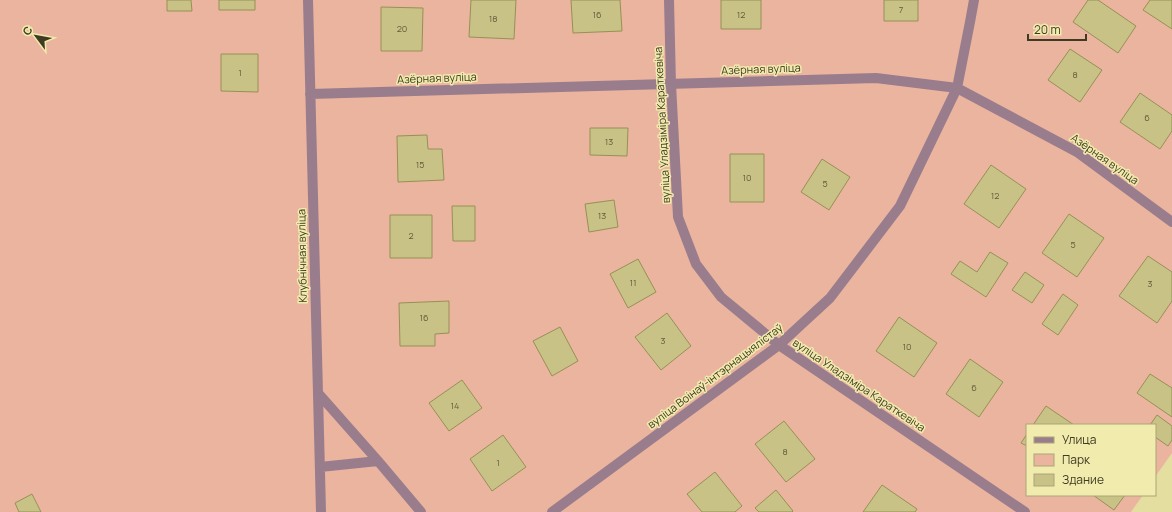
<svg xmlns="http://www.w3.org/2000/svg" width="1172" height="512" viewBox="0 0 1172 512" font-family="Manrope,sans-serif">
	<rect width="100%" height="100%" fill="#e5dea1"/>
	<path fill="#ebb49e" d="M0 0H1172V453L1155 477V425H1027V495H1143L1131 512H0Z"/>
	<path fill="#c9c286" stroke="#979056" d="M167 0H191L192 11H167Z
		M219 0H255V10H219Z
		M471 0H516L514 39 469 37Z
		M571 0H620L622 31 573 33Z
		M721 0H761V29H721Z
		M884 0H918V21H884Z
		M1088 0H1098L1136 26 1118 53 1073 22Z
		M1150 0H1172V29L1143 10Z
		M381 7 423 8 422 51H381Z
		M1070 49 1102 70 1080 102 1048 80Z
		M221 54H258V92L221 91Z
		M1140 93 1172 115V131L1160 149 1120 122Z
		M590 128H628L627 156 590 155Z
		M427 135 428 149H442L444 180 398 182 397 136Z
		M730 154H764V202H730Z
		M822 159 850 177 829 210 801 192Z
		M991 165 1026 189 999 228 964 204Z
		M614 200 618 227 589 232 585 204Z
		M452 206H475V241H453Z
		M1069 214 1104 238 1077 277 1042 253Z
		M390 215H432V258H390Z
		M990 252 1008 263 986 297 951 274 960 261 977 272Z
		M1148 256 1172 272V301L1157 323 1119 296Z
		M638 259 656 292 628 308 610 274Z
		M1025 272 1044 285 1032 303 1012 290Z
		M1063 294 1078 305 1058 335 1042 324Z
		M449 301V333L435 334V346H400L399 303Z
		M667 313 691 346 661 370 635 337Z
		M899 317 937 343 914 377 876 351Z
		M560 327 578 361 552 376 533 341Z
		M970 359 1003 382 979 417 946 394Z
		M1150 374 1172 388V417L1137 393Z
		M462 380 482 408 449 431 429 403Z
		M1046 406 1074 425H1033Z
		M1157 415 1172 426V440L1168 446 1155 437V425H1150Z
		M784 421 815 459 786 482 755 444Z
		M1027 434V446L1021 443Z
		M503 435 526 467 492 491 470 459Z
		M715 472 742 506 735 512H702L687 494Z
		M882 485 917 509 915 512H863Z
		M776 490 793 511 792 512H759L755 508Z
		M32 494 41 512H19L15 503Z
		M1093 495H1125L1114 510Z"/>
	<g fill="none" stroke-linecap="round" stroke-linejoin="round">
		<path stroke="#997d8d" stroke-width="10" d="M308 0 321 512
			M669 0 671 84 678 217 696 264 721 297 779 345 1025 512
			M310 94 876 78 957 88 1077 152 1172 222
			M318 393 378 461 421 512
			M320 467 378 461
			M552 512 779 345 830 298 900 206 957 88 970 22 974 0"/>
	</g>
	<g text-anchor="middle" stroke-width="3" stroke-linejoin="round" paint-order="stroke">
		<g font-size="9" fill="#615d3b">
			<text x="901" y="13">7</text>
			<text x="597" y="18">16</text>
			<text x="741" y="18">12</text>
			<text x="493" y="22">18</text>
			<text x="402" y="32">20</text>
			<text x="240" y="76">1</text>
			<text x="1075" y="78">8</text>
			<text x="1147" y="121">6</text>
			<text x="609" y="145">13</text>
			<text x="420" y="168">15</text>
			<text x="747" y="181">10</text>
			<text x="825" y="187">5</text>
			<text x="995" y="199">12</text>
			<text x="602" y="219">13</text>
			<text x="411" y="239">2</text>
			<text x="1073" y="248">5</text>
			<text x="633" y="286">11</text>
			<text x="1150" y="287">3</text>
			<text x="424" y="321">16</text>
			<text x="663" y="344">3</text>
			<text x="907" y="350">10</text>
			<text x="974" y="391">6</text>
			<text x="455" y="409">14</text>
			<text x="785" y="455">8</text>
			<text x="498" y="466">1</text>
		</g>
		<g font-size="11" fill="#3e3b22" stroke="#f2ebae">
			<text transform="translate(761 69) rotate(-2)" y="4">Азёрная вуліца</text>
			<text transform="translate(437 78) rotate(-2)" y="4">Азёрная вуліца</text>
			<text transform="translate(662 125) rotate(-93)" y="4">вуліца Уладзіміра Караткевіча</text>
			<text transform="translate(1105 159) rotate(35)" y="4">Азёрная вуліца</text>
			<text transform="translate(302 256) rotate(-91)" y="4">Клубнічная вуліца</text>
			<text transform="translate(715 376) rotate(-37)" y="4">вуліца Воінаў-інтэрнацыялістаў</text>
			<text transform="translate(859 385) rotate(34)" y="4">вуліца Уладзіміра Караткевіча</text>
		</g>
	</g>
	<rect x="1026" y="424" width="130" height="72" fill="#f2ebae" stroke="#aaa576"/>
	<rect x="1034" y="437" width="20" height="6" fill="#997d8d" stroke="#aaa576"/>
	<text x="1062" y="444" font-size="12" fill="#3e3b22">Улица</text>
	<rect x="1034" y="454" width="20" height="12" fill="#ebb49e" stroke="#aaa576"/>
	<text x="1062" y="464" font-size="12" fill="#3e3b22">Парк</text>
	<rect x="1034" y="474" width="20" height="12" fill="#c9c286" stroke="#aaa576"/>
	<text x="1062" y="484" font-size="12" fill="#3e3b22">Здание</text>
	<g transform="translate(36 36) rotate(302)" stroke="#f2ebae" stroke-width="3" paint-order="stroke">
	<path d="M0-3L7 15L0 10L-7 15Z" fill="#3e3b22"/>
	<text y="-6" font-size="11" font-weight="bold" text-anchor="middle" fill="#3e3b22">С</text>
	</g>
	<path d="M1028 34v6h58v-6" fill="none" stroke="#3e3b22" stroke-width="2"/>
	<text x="1034" y="34" font-size="12" fill="#3e3b22" stroke="#f2ebae" stroke-width="3" paint-order="stroke">20 m</text>
</svg>
